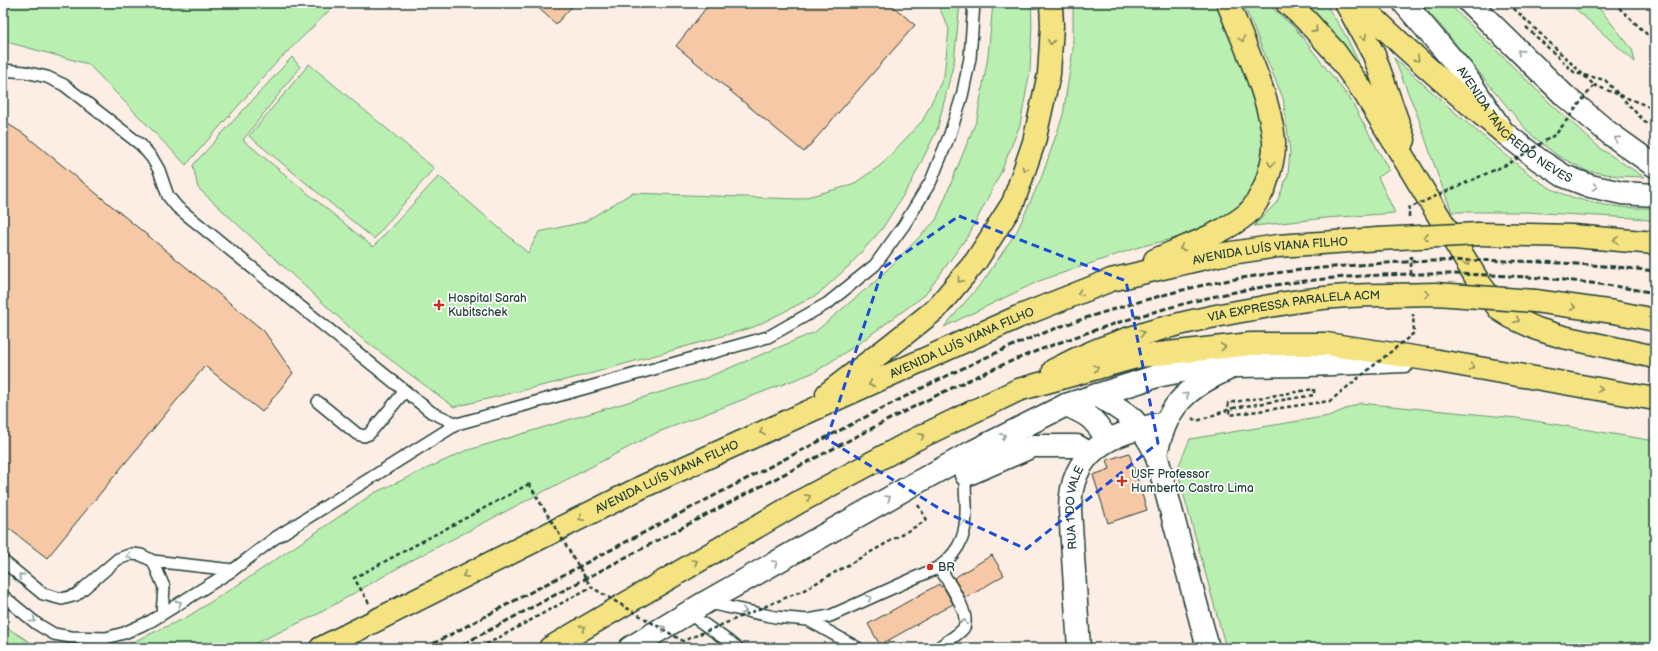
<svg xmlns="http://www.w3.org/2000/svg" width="1658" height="651" viewBox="0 0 1658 651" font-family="'Balsamiq Sans',sans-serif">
	<rect width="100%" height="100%" fill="#fceee4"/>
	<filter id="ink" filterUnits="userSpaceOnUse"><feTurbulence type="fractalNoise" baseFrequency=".025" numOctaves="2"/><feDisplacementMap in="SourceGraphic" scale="8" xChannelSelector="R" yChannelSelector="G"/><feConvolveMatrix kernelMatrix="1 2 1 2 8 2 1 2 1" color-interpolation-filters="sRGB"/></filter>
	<g filter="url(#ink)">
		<path fill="#b9efb1" stroke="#6c9672" d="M3 3H337L276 63 186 165 88 64 3 41Z
			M937 3H960L954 62 937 130 911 183 882 229 849 266 817 295 754 327 586 375 454 407 360 337 198 188 193 165 292 57 300 67 243 140 373 247 439 176 528 253 539 232 584 222 632 193 799 199 852 185 881 165 923 120 944 76 949 29Z
			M993 3H1031L1032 23 1030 71 1020 125 1001 172 970 233 925 295 858 344 815 372 656 433 403 565 318 614 245 648H120L187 617 250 577 374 493 465 451 701 380 815 332 879 278 936 220 977 119 988 56Z
			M1073 3H1217L1253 91 1263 128 1264 153 1252 192 1227 219 1184 236 1139 247 1039 281 944 327 984 280 1017 231 1042 176 1063 115 1073 50Z
			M1243 3H1267L1295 28 1350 99 1389 170 1378 177 1395 213 1326 218 1254 226 1277 202 1288 174 1290 151 1283 98Z
			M1303 3H1325L1346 36 1365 76Z
			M1420 3H1448L1551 104 1601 149 1644 177 1618 176 1587 171 1558 156 1529 133 1441 26Z
			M1569 3 1596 4 1632 49 1635 62Z
			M1394 58C1429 89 1463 121 1500 150 1517 164 1534 180 1554 190 1585 204 1621 209 1655 208V221L1634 218 1525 212H1452L1437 173 1418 117Z
			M309 64 434 168 374 239 249 136Z
			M1360 403 1517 418 1655 441V645L1630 642 1595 648H1226L1177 470 1190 439 1329 416Z
			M3 625 39 648H3Z"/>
		<path fill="#f6c8a6" stroke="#1f3d34" d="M533 3H575L556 24Z
			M710 3H889L915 25 804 152 676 46Z
			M3 121 24 134 264 331 293 373 262 412 205 366 47 558 3 524Z
			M1129 453 1147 510 1108 523 1093 475 1110 469 1107 460Z
			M992 555 1004 575 968 597 967 595 965 597 954 578Z
			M939 584 941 587 943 586 953 604 880 645 868 624Z"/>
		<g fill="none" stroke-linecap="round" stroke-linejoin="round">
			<g stroke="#1f3d34" stroke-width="14">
				<path id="lane" d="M3 70 25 72 47 77 64 85 141 145 152 158 159 170 168 196 177 207 431 412 457 424
					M318 402 357 434 364 436 369 434 405 391
					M3 561 43 594 62 599 76 595 118 559 132 554 141 555 153 561 164 587 162 614
					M153 561 233 570
					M3 596 37 624 54 634 71 637 106 638 124 633 151 621 233 570 275 538 457 424 768 337 828 303 875 265 904 225 931 181 950 134 962 96 970 58 974 3
					M708 603 775 617 808 620 830 616 939 567C963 549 967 531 966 502 965 492 964 481 967 471
					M688 613 738 648
					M808 620 858 648
					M938 648C945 642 957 636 963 629 973 615 946 579 939 567"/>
			</g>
			<g stroke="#1f3d34" stroke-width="25">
				<g id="street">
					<path d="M966 475 1033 446H1077L1090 454"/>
					<path id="s1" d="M1079 648 1070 510C1070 449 1113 432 1165 423"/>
				</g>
			</g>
			<g stroke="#1f3d34" stroke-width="25">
				<g id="secondary">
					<path id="s2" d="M1404 3 1463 72 1503 132 1539 160 1564 176 1590 186 1622 193 1655 195"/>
					<path d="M1470 3 1565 96 1609 133 1655 166"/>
					<path d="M1097 395C1128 414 1139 419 1156 454L1208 648"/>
					<path d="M1066 405C1090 415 1093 418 1108 440"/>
					<path d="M1156 454C1166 408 1184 389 1226 370"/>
					<path d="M630 648 706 602 907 488 974 451 1066 405 1157 376 1192 369 1235 366 1308 365 1404 361"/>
				</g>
			</g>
			<g stroke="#1f3d34" stroke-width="25">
				<path id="primary" d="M1287 3 1305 19 1335 52 1365 94 1480 284 1500 310 1511 317 1537 329 1563 337 1655 357
					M1346 3 1374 55 1404 140
					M1359 3C1404 49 1453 91 1503 132"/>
			</g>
			<g stroke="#1f3d34" stroke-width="25">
				<g id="highway">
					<path d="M1479 234 1573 236 1655 243"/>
					<path d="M1155 260C1183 247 1223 234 1247 214 1255 207 1261 195 1265 186 1270 172 1275 156 1274 141 1270 97 1244 45 1228 3"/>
					<path d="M1535 301 1614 312 1655 320"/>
					<path id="s3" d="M1054 370C1116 337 1184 321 1253 309 1271 306 1289 302 1307 300 1334 296 1361 295 1388 295"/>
					<path d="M827 394 891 345 936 309 976 261 1013 203 1034 142 1049 74 1052 26 1051 3"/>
					<path id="s4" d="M321 648 644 486 1018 317 1111 280 1218 255 1278 246 1378 239"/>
					<path d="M550 648 799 502 916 439 1018 390 1140 356 1251 344H1326L1433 360 1655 399"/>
				</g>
			</g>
			<path stroke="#1f3d34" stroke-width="2.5" stroke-dasharray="4 3" stroke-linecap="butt" d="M1614 3 1653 40 1655 44
				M1526 27 1575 73 1605 80 1646 123H1655
				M1192 418 1197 421 1233 408
				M918 505 927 520
				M369 603 354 578 529 484
				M480 648 591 587"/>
			<use href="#lane" stroke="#fff" stroke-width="11"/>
			<use href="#street" stroke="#fff" stroke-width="22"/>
			<use href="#secondary" stroke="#fff" stroke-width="22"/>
			<use href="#primary" stroke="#f5e382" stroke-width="22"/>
			<use href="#highway" stroke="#f5e382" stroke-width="22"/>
			<path stroke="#1f3d34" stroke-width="3" stroke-dasharray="6 3" stroke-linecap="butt" d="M425 648C552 581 678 514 806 448 889 405 973 359 1062 326 1105 311 1150 298 1195 287 1249 275 1303 269 1358 265 1458 257 1556 260 1655 271
				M456 648C568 588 680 528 792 470 870 430 948 386 1029 354 1083 333 1138 315 1195 301 1278 280 1365 273 1450 274 1519 275 1587 280 1655 293"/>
			<g stroke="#1f3d34" stroke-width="25" stroke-linecap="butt">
				<path id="highway-bridge" d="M1378 239 1479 234
					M1388 295 1436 294 1535 301"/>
			</g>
			<path stroke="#1f3d34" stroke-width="2.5" stroke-dasharray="4 3" stroke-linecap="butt" d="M1594 85 1655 109
				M1409 217V208L1508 164 1556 134 1594 85 1508 3
				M1411 256V275
				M1233 408 1314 395V389L1228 403 1230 415 1330 401 1414 333 1413 314
				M529 484 591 587 683 641 804 590 927 520"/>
			<use href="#highway-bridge" stroke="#f5e382" stroke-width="22"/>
		</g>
		<defs><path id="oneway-chevron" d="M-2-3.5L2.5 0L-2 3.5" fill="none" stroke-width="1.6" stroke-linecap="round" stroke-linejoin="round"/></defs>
		<g stroke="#8a905b">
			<use href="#oneway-chevron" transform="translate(1315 30) rotate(48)"/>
			<use href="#oneway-chevron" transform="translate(1364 37) rotate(63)"/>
			<use href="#oneway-chevron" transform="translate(1242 39) rotate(69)"/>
			<use href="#oneway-chevron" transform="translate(1051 42) rotate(94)"/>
			<use href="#oneway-chevron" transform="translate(1417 59) rotate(43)"/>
			<use href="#oneway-chevron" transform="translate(1271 164) rotate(98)"/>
			<use href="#oneway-chevron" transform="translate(1025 169) rotate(109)"/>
			<use href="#oneway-chevron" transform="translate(1426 237) rotate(177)"/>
			<use href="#oneway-chevron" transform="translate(1616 240) rotate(-175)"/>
			<use href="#oneway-chevron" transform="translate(1182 248) rotate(156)"/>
			<use href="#oneway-chevron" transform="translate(1467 263) rotate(58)"/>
			<use href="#oneway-chevron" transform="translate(960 280) rotate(129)"/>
			<use href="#oneway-chevron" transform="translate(1080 293) rotate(158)"/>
			<use href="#oneway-chevron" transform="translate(1427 294) rotate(-1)"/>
			<use href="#oneway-chevron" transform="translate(1573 307) rotate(8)"/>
			<use href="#oneway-chevron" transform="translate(1517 320) rotate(27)"/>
			<use href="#oneway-chevron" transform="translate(1142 333) rotate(-15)"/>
			<use href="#oneway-chevron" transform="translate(1223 347) rotate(-6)"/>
			<use href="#oneway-chevron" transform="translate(1472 367) rotate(10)"/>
			<use href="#oneway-chevron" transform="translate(1096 368) rotate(-15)"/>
			<use href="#oneway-chevron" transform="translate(871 384) rotate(156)"/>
			<use href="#oneway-chevron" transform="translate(1600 389) rotate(10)"/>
			<use href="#oneway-chevron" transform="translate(762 432) rotate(155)"/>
			<use href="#oneway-chevron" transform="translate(922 436) rotate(-26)"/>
			<use href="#oneway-chevron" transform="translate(808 497) rotate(-28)"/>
			<use href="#oneway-chevron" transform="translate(581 518) rotate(154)"/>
			<use href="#oneway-chevron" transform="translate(695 562) rotate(-30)"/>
			<use href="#oneway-chevron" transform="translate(465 575) rotate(154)"/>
			<use href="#oneway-chevron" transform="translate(583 628) rotate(-31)"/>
		</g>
		<g stroke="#8f9e9a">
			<use href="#oneway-chevron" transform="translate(1520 52) rotate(-135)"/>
			<use href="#oneway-chevron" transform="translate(1617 139) rotate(-144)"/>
			<use href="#oneway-chevron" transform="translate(1595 187) rotate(13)"/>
			<use href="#oneway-chevron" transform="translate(1186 395) rotate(-46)"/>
			<use href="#oneway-chevron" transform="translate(1003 436) rotate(-26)"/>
			<use href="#oneway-chevron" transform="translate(888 498) rotate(-30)"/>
			<use href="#oneway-chevron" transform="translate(965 523) rotate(-84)"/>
			<use href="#oneway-chevron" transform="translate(129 556) rotate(167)"/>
			<use href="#oneway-chevron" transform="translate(775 563) rotate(-30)"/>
			<use href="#oneway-chevron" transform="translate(21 576) rotate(-140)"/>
			<use href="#oneway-chevron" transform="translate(869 598) rotate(-24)"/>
			<use href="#oneway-chevron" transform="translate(179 603) rotate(-32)"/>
			<use href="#oneway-chevron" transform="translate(744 611) rotate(12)"/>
			<use href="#oneway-chevron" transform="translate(33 620) rotate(38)"/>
			<use href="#oneway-chevron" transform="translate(964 622) rotate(-80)"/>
			<use href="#oneway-chevron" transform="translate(663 628) rotate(-31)"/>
		</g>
	</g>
	<path fill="none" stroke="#1d4ed8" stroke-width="3" stroke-dasharray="8 5" stroke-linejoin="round" d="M959 216 1126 281 1158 443 1026 549 945 512 827 439 883 268Z"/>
	<g fill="#c8321e" stroke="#fff" stroke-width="1.5">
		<path d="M437 299h4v4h4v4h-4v4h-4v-4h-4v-4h4z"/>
		<path d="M1120 475h4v4h4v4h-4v4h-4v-4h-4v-4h4z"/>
		<circle cx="930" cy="567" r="4"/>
	</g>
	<g text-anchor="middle" stroke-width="3.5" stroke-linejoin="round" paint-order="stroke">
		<g font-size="12" fill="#1f3d34" stroke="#fff">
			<text dy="4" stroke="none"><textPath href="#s2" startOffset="166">AVENIDA TANCREDO NEVES</textPath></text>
			<text dy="4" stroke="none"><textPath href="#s4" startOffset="1034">AVENIDA LUÍS VIANA FILHO</textPath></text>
			<text dy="4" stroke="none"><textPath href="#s3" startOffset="250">VIA EXPRESSA PARALELA ACM</textPath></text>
			<text dy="4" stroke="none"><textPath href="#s4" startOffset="710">AVENIDA LUÍS VIANA FILHO</textPath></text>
			<text dy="4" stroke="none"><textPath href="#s4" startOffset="386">AVENIDA LUÍS VIANA FILHO</textPath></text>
			<text dy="4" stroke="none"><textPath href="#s1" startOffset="141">RUA 1 DO VALE</textPath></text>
		</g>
		<g font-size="12" fill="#1f3d34" stroke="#fff" text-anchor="start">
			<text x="448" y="302">Hospital Sarah<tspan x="448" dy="14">Kubitschek</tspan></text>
			<text x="1131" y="478">USF Professor<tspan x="1131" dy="14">Humberto Castro Lima</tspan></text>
			<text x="938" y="571">BR</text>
		</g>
	</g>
	<rect width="1658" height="651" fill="none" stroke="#fff" stroke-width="16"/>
	<rect x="8" y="8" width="1642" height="635" fill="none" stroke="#1f3d34" stroke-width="1.5" filter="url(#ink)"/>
</svg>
